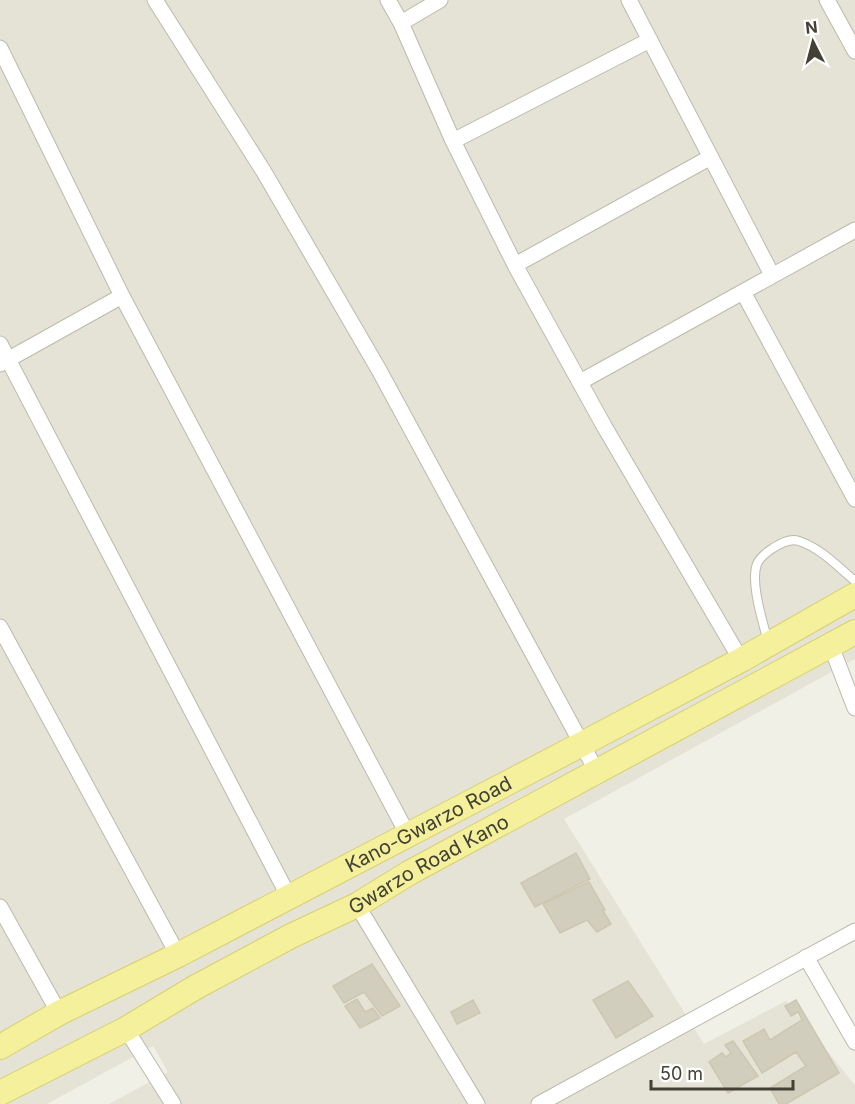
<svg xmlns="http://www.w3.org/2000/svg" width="855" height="1104" viewBox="0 0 855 1104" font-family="Inter,sans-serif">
	<rect width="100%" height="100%" fill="#f1f0e6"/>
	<path fill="#e5e3d5" d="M0 0H855V659L564 819 704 1044 786 1001 855 1085V1104H109L168 1072 153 1046 47 1104H0Z"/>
	<path fill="#d2cebd" stroke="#ccc7b1" stroke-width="1.5" d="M576 853 590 879 535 907 521 883Z
		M589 882 605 910 603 911 611 924 597 932 587 920 560 933 543 904Z
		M372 964 400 1006 382 1016 364 992 344 1003 333 986Z
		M628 981 653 1016 616 1038 593 1000Z
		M357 999 365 1012 373 1008 380 1018 360 1028 345 1006Z
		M473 1000 480 1013 457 1024 451 1012Z
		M796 1000 839 1073 786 1104H779L770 1088 806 1066 796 1052 762 1073 743 1041 764 1029 770 1040 802 1020 798 1012 791 1016 785 1006Z
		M733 1041 758 1076 728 1093 709 1062 722 1053 726 1057 731 1053 725 1045Z"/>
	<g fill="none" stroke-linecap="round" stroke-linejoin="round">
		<g stroke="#bcbaaa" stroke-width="10">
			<path id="service" d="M768 642C763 622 750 583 757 564 760 557 767 552 773 548 781 543 790 538 799 541 822 549 837 566 855 581"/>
		</g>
		<g stroke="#bcbaaa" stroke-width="17">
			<path id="minor" d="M155 0 264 172 379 370 597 772
				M388 0 401 23 453 141 515 265 604 426 741 660
				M629 0 772 275
				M827 0 855 51
				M401 23 440 0
				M0 48 122 296 408 835
				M453 141 650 40
				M515 265 711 157
				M743 292 855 499
				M0 344 289 897
				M0 364 122 296
				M580 382 855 230
				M0 627 178 955
				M831 646 855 708
				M357 905 477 1104
				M0 907 59 1013
				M806 957 855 1042
				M126 1029 173 1104
				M539 1104 855 931"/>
		</g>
		<g stroke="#d8d06e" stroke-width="26">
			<g id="primary">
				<path id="s1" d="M0 1047 59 1013 178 955 582 744 741 660 855 595"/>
				<path id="s2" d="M0 1093 126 1029 196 987 291 936 357 905 409 873 855 632"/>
			</g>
		</g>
		<use href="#service" stroke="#fff" stroke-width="8"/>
		<use href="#minor" stroke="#fff" stroke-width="15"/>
		<use href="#primary" stroke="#f4f09c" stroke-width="24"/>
	</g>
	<g text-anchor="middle" stroke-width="4.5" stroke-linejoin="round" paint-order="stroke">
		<g font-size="20" fill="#434136" stroke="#fff">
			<text dy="7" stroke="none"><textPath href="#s1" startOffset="483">Kano-Gwarzo Road</textPath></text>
			<text dy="7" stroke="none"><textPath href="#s2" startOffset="486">Gwarzo Road Kano</textPath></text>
		</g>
	</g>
	<g transform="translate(813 42) rotate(354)" stroke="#ffffff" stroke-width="4.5" paint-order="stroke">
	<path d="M0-4.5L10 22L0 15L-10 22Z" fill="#434136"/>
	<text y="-9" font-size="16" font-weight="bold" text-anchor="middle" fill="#434136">N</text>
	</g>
	<path d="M651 1080v9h142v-9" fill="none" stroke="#434136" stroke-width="3"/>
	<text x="660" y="1080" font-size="18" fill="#434136" stroke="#ffffff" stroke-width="4.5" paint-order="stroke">50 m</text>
</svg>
